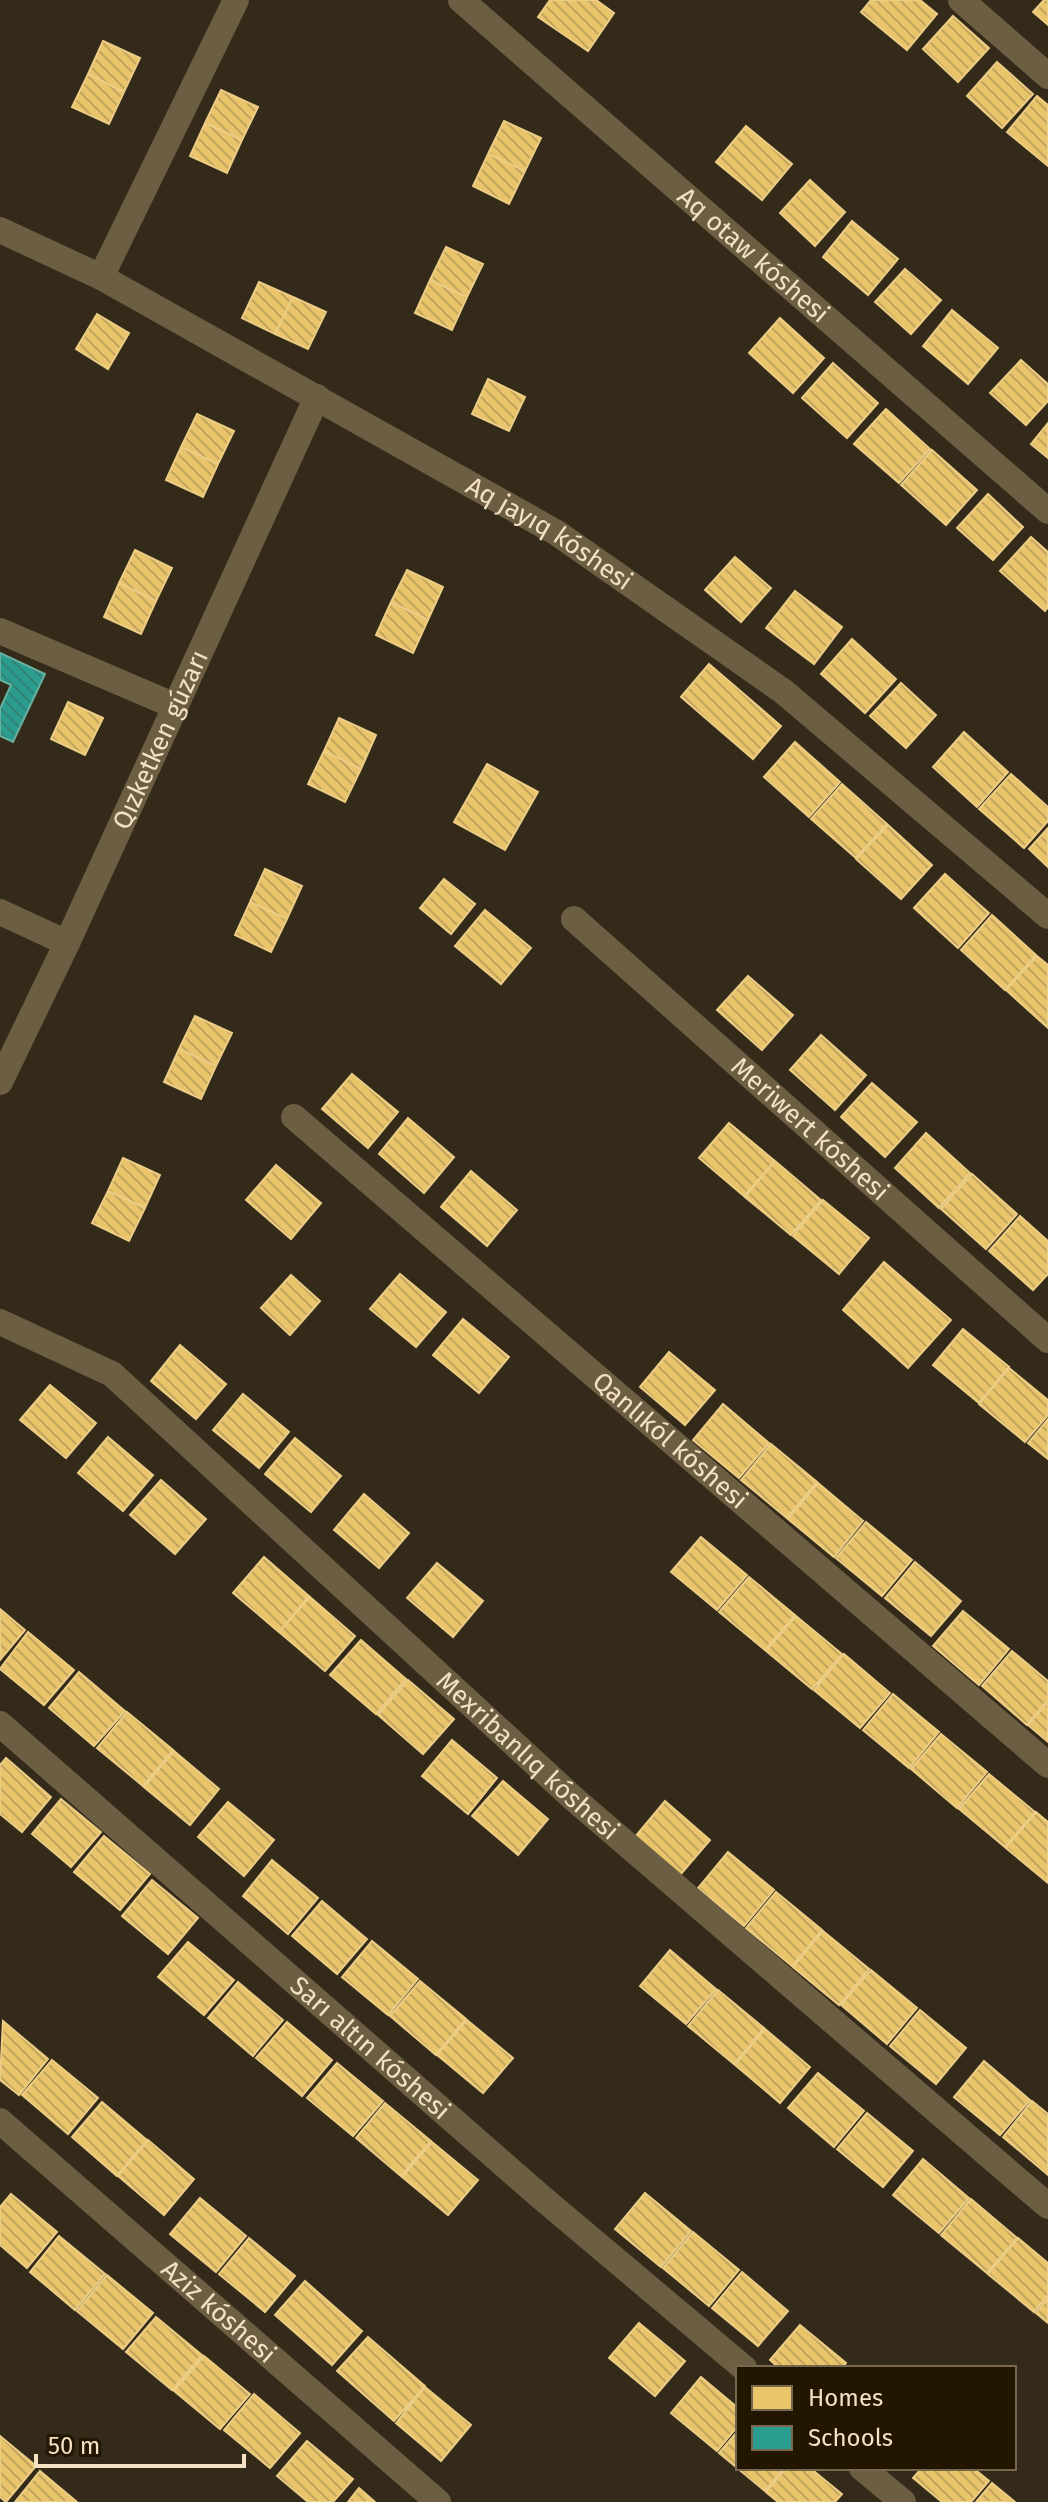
<svg xmlns="http://www.w3.org/2000/svg" width="1048" height="2502" viewBox="0 0 1048 2502" font-family="'Fira Sans',sans-serif">
	<defs>
		<pattern id="homes-back-hatch" width="6" height="6" patternUnits="userSpaceOnUse" patternTransform="scale(2)"><rect width="6" height="6" fill="#e9c46a"/><path d="M-1 5l2 2M0 0l6 6M5-1l2 2" fill="none" stroke="#c1a45e"/></pattern>
		<pattern id="schools-back-hatch" width="6" height="6" patternUnits="userSpaceOnUse" patternTransform="scale(2)"><rect width="6" height="6" fill="#2a9d8f"/><path d="M-1 5l2 2M0 0l6 6M5-1l2 2" fill="none" stroke="#338276"/></pattern>
	</defs>
	<rect width="100%" height="100%" fill="#342a1a"/>
	<path fill="url(#homes-back-hatch)" stroke="#eccd85" stroke-width="2" d="M550 0H596L614 13 588 51 538 17Z
		M871 0H920L937 14 907 50 861 12Z
		M1044 0H1048V25L1033 12Z
		M953 16 989 48 958 82 923 49Z
		M103 41 140 58 124 92 88 74Z
		M997 62 1033 94 1002 128 967 96Z
		M88 74 124 92 109 124 72 107Z
		M221 90 258 107 242 140 205 123Z
		M1037 96 1048 105V166L1007 132Z
		M504 121 541 138 525 171 488 154Z
		M205 123 242 140 227 173 190 156Z
		M746 126 792 164 762 200 716 162Z
		M488 154 525 171 509 204 473 186Z
		M810 180 845 212 815 246 780 213Z
		M852 221 898 259 868 295 823 257Z
		M446 247 483 264 467 297 430 280Z
		M905 269 941 300 911 334 875 302Z
		M430 280 467 297 452 330 415 313Z
		M259 282 293 297 275 334 242 318Z
		M293 297 326 312 308 349 275 334Z
		M952 310 998 348 968 384 923 346Z
		M97 314 129 333 108 369 76 349Z
		M780 318 824 358 793 393 749 353Z
		M1021 360 1048 384V401L1026 425 990 393Z
		M833 363 878 403 847 438 802 398Z
		M488 379 525 397 509 431 472 414Z
		M886 409 930 449 899 483 854 444Z
		M197 414 234 431 218 464 181 447Z
		M1048 423V458L1031 444Z
		M181 447 218 464 203 497 166 480Z
		M932 450 977 490 946 525 901 485Z
		M988 494 1023 527 993 560 957 528Z
		M1031 537 1048 552V607L1045 611 1000 571Z
		M135 550 172 568 156 601 119 583Z
		M735 557 771 588 741 622 705 590Z
		M407 570 443 587 428 620 391 602Z
		M119 583 156 601 141 634 104 617Z
		M795 591 842 627 814 664 766 628Z
		M391 602 428 620 413 653 376 635Z
		M852 639 896 679 865 713 821 674Z
		M709 664 781 726 753 759 681 697Z
		M901 683 936 715 906 748 870 716Z
		M68 702 103 718 85 755 51 739Z
		M339 718 376 735 361 769 324 751Z
		M964 732 1008 772 977 807 933 767Z
		M795 742 840 782 809 817 764 777Z
		M324 751 361 769 345 802 308 784Z
		M487 764 538 792 505 850 454 822Z
		M1011 774 1048 807V821L1024 848 979 809Z
		M842 784 887 824 856 858 811 819Z
		M888 825 932 865 901 899 856 859Z
		M1048 828V867L1029 849Z
		M265 869 302 886 287 919 250 902Z
		M945 874 989 913 958 948 914 908Z
		M444 879 475 904 451 934 420 908Z
		M250 902 287 919 271 952 235 935Z
		M485 910 531 948 501 984 455 946Z
		M992 915 1036 955 1005 990 961 950Z
		M1037 956 1048 965V1028L1006 990Z
		M748 976 793 1015 762 1050 717 1010Z
		M195 1016 232 1033 216 1066 179 1049Z
		M821 1035 866 1075 835 1110 790 1070Z
		M179 1049 216 1066 201 1099 164 1082Z
		M352 1074 398 1112 368 1148 322 1109Z
		M872 1083 917 1122 885 1157 841 1117Z
		M408 1118 454 1157 424 1193 379 1154Z
		M729 1123 775 1161 744 1196 699 1158Z
		M926 1133 970 1173 939 1208 895 1168Z
		M123 1158 160 1175 145 1208 108 1191Z
		M775 1161 821 1200 791 1235 745 1197Z
		M276 1165 321 1203 291 1239 246 1200Z
		M471 1171 517 1210 487 1246 441 1207Z
		M972 1174 1017 1214 986 1249 941 1209Z
		M108 1191 145 1208 129 1241 92 1223Z
		M823 1200 869 1238 839 1274 793 1236Z
		M1020 1216 1048 1241V1274L1033 1290 989 1251Z
		M884 1262 951 1320 908 1368 843 1310Z
		M400 1274 446 1312 416 1347 370 1309Z
		M291 1275 320 1301 290 1335 261 1308Z
		M463 1319 509 1357 479 1393 433 1355Z
		M963 1329 1009 1367 979 1403 933 1365Z
		M180 1345 226 1384 196 1419 151 1381Z
		M669 1352 715 1390 685 1425 640 1387Z
		M1009 1368 1048 1400V1415L1025 1442 979 1404Z
		M50 1385 96 1423 66 1458 20 1420Z
		M243 1394 289 1432 259 1468 213 1430Z
		M723 1404 769 1443 739 1478 693 1440Z
		M1048 1419V1459L1028 1443Z
		M108 1437 153 1475 123 1511 78 1473Z
		M295 1438 341 1476 311 1512 265 1474Z
		M771 1444 817 1482 787 1518 741 1480Z
		M161 1480 206 1519 175 1554 130 1515Z
		M818 1483 863 1521 834 1557 788 1519Z
		M364 1494 409 1533 379 1568 334 1530Z
		M866 1522 912 1560 882 1596 836 1558Z
		M701 1537 747 1575 717 1610 671 1572Z
		M264 1557 309 1596 279 1632 233 1593Z
		M915 1562 961 1601 931 1636 885 1598Z
		M437 1563 483 1601 453 1637 407 1598Z
		M749 1577 795 1615 765 1650 719 1612Z
		M310 1597 355 1636 325 1671 279 1632Z
		M0 1609 25 1630 0 1660Z
		M963 1611 1009 1649 979 1685 933 1646Z
		M796 1616 842 1654 812 1689 766 1651Z
		M28 1632 74 1670 44 1705 0 1669Z
		M361 1640 406 1679 376 1714 330 1675Z
		M1012 1651 1048 1681V1700L1027 1725 982 1686Z
		M844 1654 890 1693 860 1728 814 1690Z
		M79 1672 125 1711 94 1746 49 1708Z
		M408 1680 454 1719 423 1754 378 1715Z
		M893 1694 939 1732 909 1768 863 1730Z
		M1048 1702V1742L1028 1725Z
		M127 1712 173 1750 143 1786 97 1748Z
		M941 1734 987 1772 957 1808 911 1769Z
		M452 1740 497 1778 468 1814 422 1776Z
		M174 1751 219 1789 190 1825 144 1787Z
		M6 1758 51 1797 22 1832 0 1814V1765Z
		M989 1774 1035 1812 1005 1847 959 1809Z
		M503 1781 548 1819 518 1855 472 1816Z
		M61 1799 101 1832 71 1867 32 1834Z
		M665 1801 710 1840 680 1875 635 1837Z
		M228 1802 274 1840 244 1876 198 1837Z
		M1036 1812 1048 1822V1883L1006 1848Z
		M104 1836 150 1874 120 1910 74 1872Z
		M728 1852 774 1890 744 1926 698 1888Z
		M272 1860 318 1898 288 1934 243 1896Z
		M152 1880 198 1918 168 1954 122 1916Z
		M776 1892 822 1930 792 1966 746 1928Z
		M322 1901 367 1939 337 1974 292 1936Z
		M823 1931 869 1969 839 2005 793 1967Z
		M372 1941 418 1979 388 2015 342 1977Z
		M188 1942 234 1980 204 2015 158 1977Z
		M670 1950 716 1989 686 2024 640 1986Z
		M871 1970 917 2008 887 2044 841 2005Z
		M420 1981 466 2019 436 2055 390 2016Z
		M238 1982 283 2020 253 2056 208 2018Z
		M718 1990 764 2028 734 2064 688 2026Z
		M920 2010 966 2048 936 2084 890 2046Z
		M467 2020 513 2058 483 2093 437 2055Z
		M3 2021 48 2059 19 2095 0 2080Z
		M287 2022 332 2060 302 2096 256 2058Z
		M765 2029 810 2067 780 2103 735 2065Z
		M52 2060 98 2098 68 2134 22 2095Z
		M984 2061 1030 2100 1000 2135 954 2097Z
		M337 2063 383 2101 353 2136 307 2098Z
		M818 2073 864 2111 834 2147 788 2108Z
		M1032 2101 1048 2114V2175L1003 2137Z
		M102 2102 147 2140 117 2176 72 2137Z
		M385 2103 431 2141 401 2176 356 2138Z
		M867 2113 913 2151 883 2187 837 2149Z
		M148 2140 194 2179 164 2215 118 2176Z
		M432 2142 478 2180 448 2215 402 2177Z
		M923 2159 969 2198 939 2233 893 2195Z
		M645 2193 691 2231 661 2267 615 2229Z
		M11 2194 57 2232 27 2268 0 2245V2207Z
		M200 2198 246 2236 216 2272 170 2234Z
		M971 2199 1017 2238 987 2273 941 2235Z
		M693 2232 739 2270 709 2306 663 2268Z
		M59 2236 105 2274 75 2310 30 2272Z
		M249 2238 295 2276 265 2312 219 2274Z
		M1018 2238 1048 2263V2295L1034 2312 988 2274Z
		M742 2272 788 2311 758 2346 712 2308Z
		M107 2275 153 2313 123 2349 77 2311Z
		M305 2281 362 2331 332 2365 275 2315Z
		M1048 2298V2323L1036 2313Z
		M156 2317 202 2355 172 2390 126 2352Z
		M639 2323 685 2361 655 2396 609 2358Z
		M800 2325 846 2363 842 2368H779L770 2360Z
		M368 2337 425 2386 394 2421 337 2371Z
		M204 2356 250 2394 220 2429 174 2391Z
		M701 2377 738 2408V2426L717 2451 671 2413Z
		M425 2387 471 2425 441 2461 396 2423Z
		M254 2394 300 2433 270 2468 224 2430Z
		M738 2431V2468H784L765 2491 719 2453Z
		M0 2436 36 2466 6 2502 0 2497Z
		M307 2441 353 2479 333 2502H308L277 2476Z
		M786 2468H810L842 2494 835 2502H778L766 2492Z
		M922 2468H973L989 2481 971 2502H942L913 2478Z
		M40 2471 77 2502H15Z
		M992 2483 1015 2502H976Z
		M359 2488 375 2502H348Z"/>
	<path fill="url(#schools-back-hatch)" stroke="#67b19f" stroke-width="2" d="M0 653 45 674 13 742 0 736V709L11 685 0 680Z"/>
	<g fill="none" stroke-linecap="round" stroke-linejoin="round">
		<g stroke="#6c5e43" stroke-width="26">
			<path id="s1" d="M461 0 1048 511"/>
			<path d="M961 0 1048 76"/>
			<path id="s2" d="M0 230 101 277 557 533 784 692 1048 916"/>
			<path d="M101 277 236 0"/>
			<path d="M0 631 175 706"/>
			<path d="M0 912 67 943"/>
			<path id="s3" d="M574 919 1048 1340"/>
			<path id="s4" d="M0 1082 67 943 317 397"/>
			<path id="s5" d="M294 1117 1048 1765"/>
			<path id="s6" d="M0 1322 112 1374 574 1799 1048 2206"/>
			<path id="s7" d="M0 1724 541 2197 744 2368"/>
			<path id="s8" d="M0 2121 438 2502"/>
			<path d="M862 2468 903 2502"/>
		</g>
	</g>
	<g text-anchor="middle" stroke-width="8" stroke-linejoin="round" paint-order="stroke">
		<g font-size="26" fill="#f4e1c4" stroke="#231601">
			<text dy="9" stroke="none"><textPath href="#s1" startOffset="388">Aq otaw kóshesi</textPath></text>
			<text dy="9" stroke="none"><textPath href="#s2" startOffset="628">Aq jayıq kóshesi</textPath></text>
			<text dy="9" stroke="none"><textPath href="#s4" startOffset="378">Qızketken gúzarı</textPath></text>
			<text dy="9" stroke="none"><textPath href="#s3" startOffset="316">Meriwert kóshesi</textPath></text>
			<text dy="9" stroke="none"><textPath href="#s5" startOffset="496">Qanlıkól kóshesi</textPath></text>
			<text dy="9" stroke="none"><textPath href="#s6" startOffset="688">Mexribanlıq kóshesi</textPath></text>
			<text dy="9" stroke="none"><textPath href="#s7" startOffset="492">Sarı altın kóshesi</textPath></text>
			<text dy="9" stroke="none"><textPath href="#s8" startOffset="290">Aziz kóshesi</textPath></text>
		</g>
	</g>
	<rect x="736" y="2366" width="280" height="104" fill="#231601" stroke="#77674f" stroke-width="2"/>
	<rect x="752" y="2386" width="40" height="24" fill="#e9c46a" stroke="#77674f" stroke-width="2"/>
	<text x="808" y="2406" font-size="24" fill="#f4e1c4">Homes</text>
	<rect x="752" y="2426" width="40" height="24" fill="#2a9d8f" stroke="#77674f" stroke-width="2"/>
	<text x="808" y="2446" font-size="24" fill="#f4e1c4">Schools</text>
	<path d="M36 2454v12h208v-12" fill="none" stroke="#f4e1c4" stroke-width="4"/>
	<text x="48" y="2454" font-size="24" fill="#f4e1c4" stroke="#231601" stroke-width="6" paint-order="stroke">50 m</text>
</svg>
